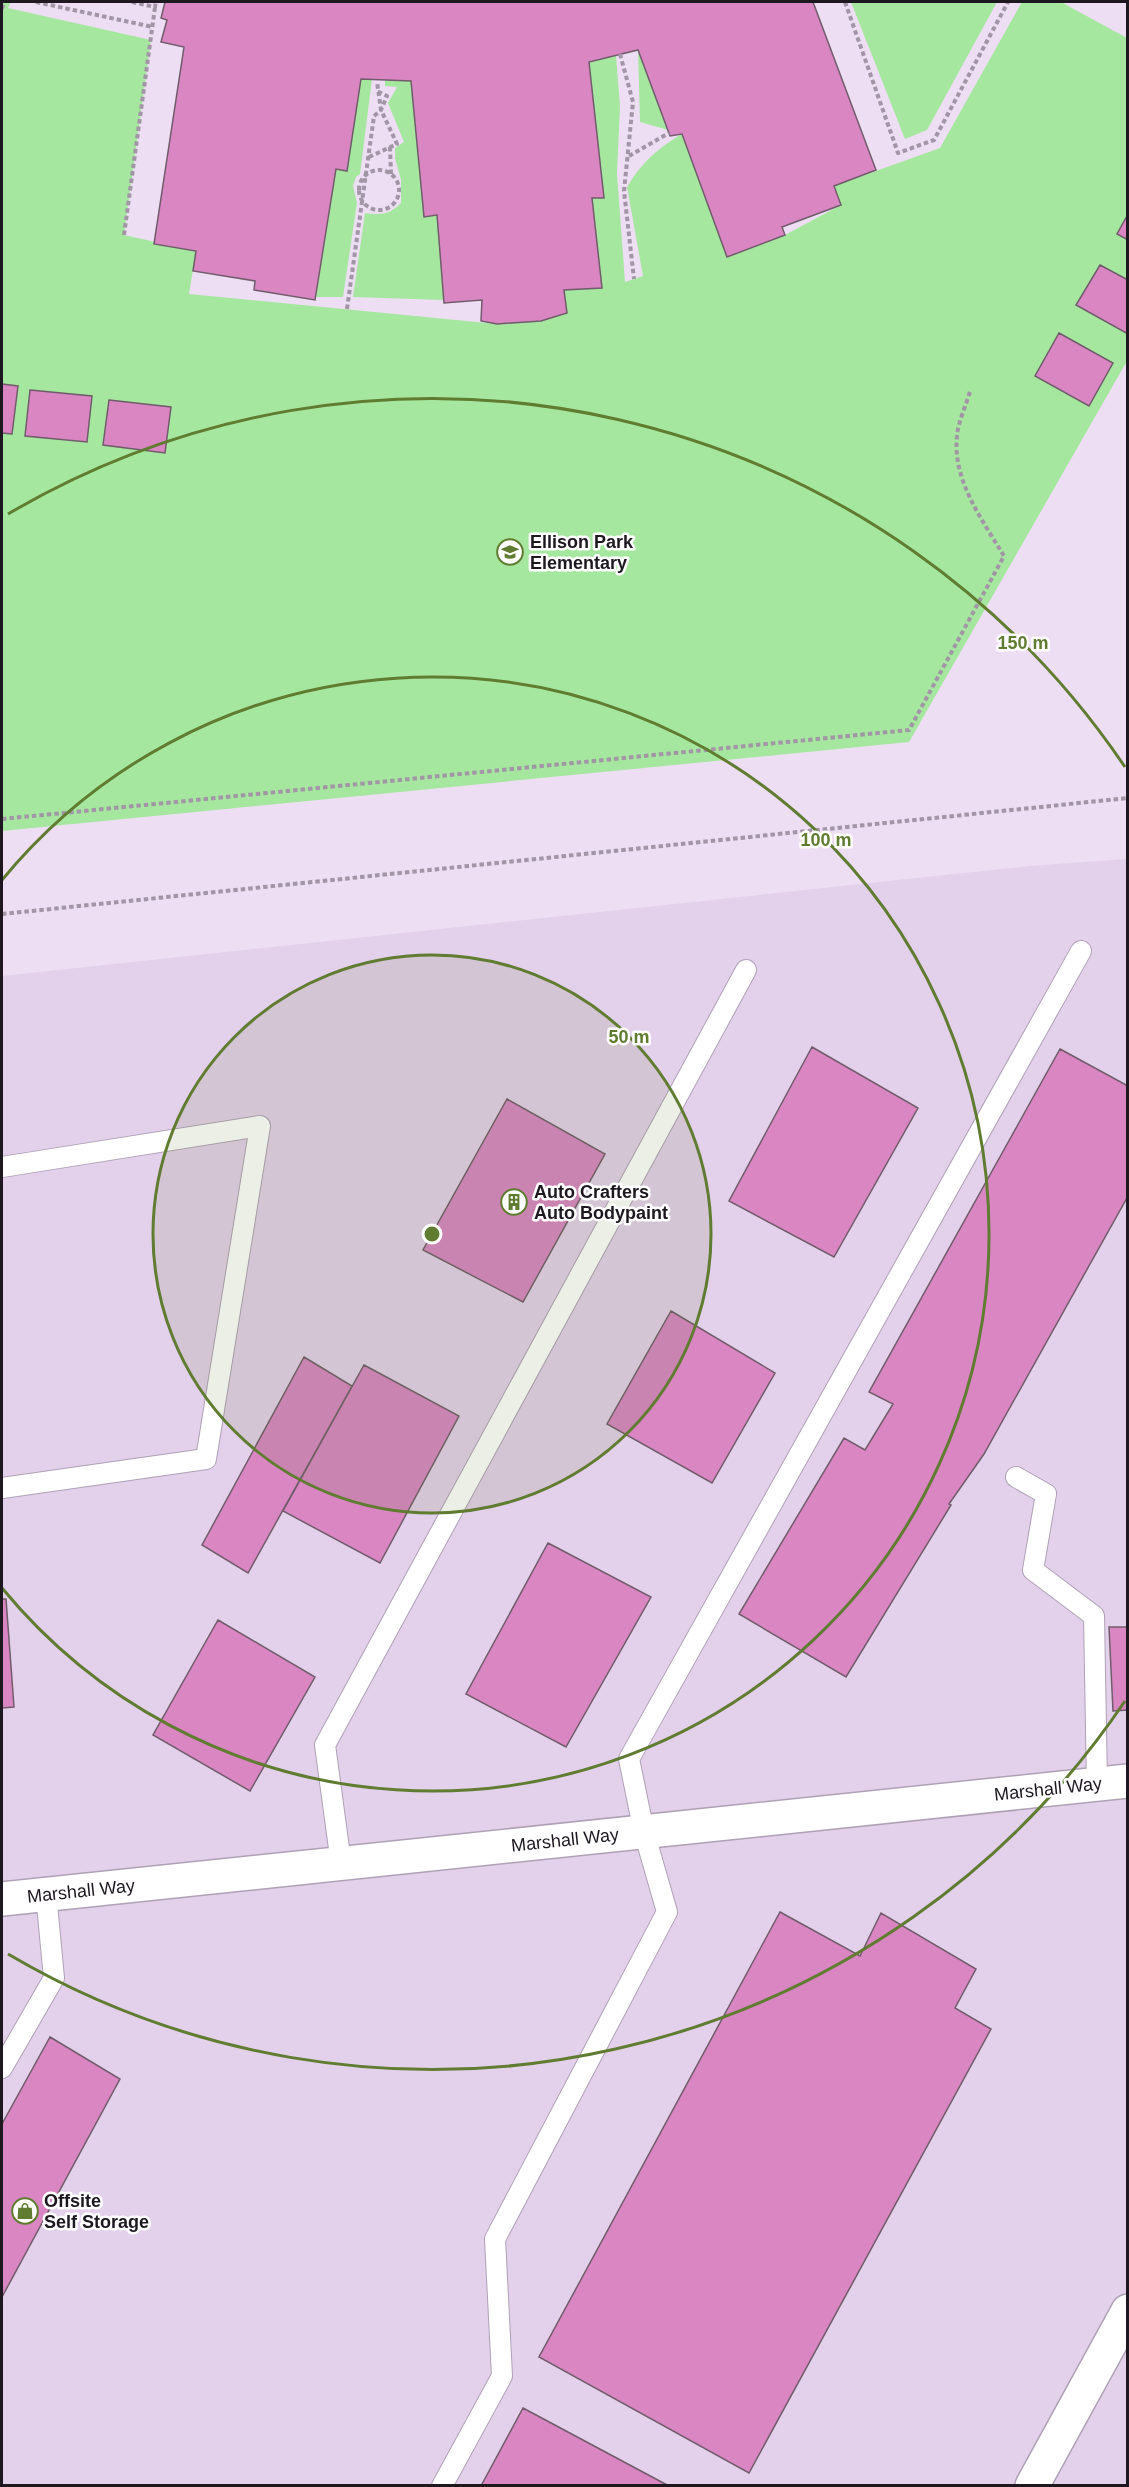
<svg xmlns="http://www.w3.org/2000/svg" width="1129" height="2487" viewBox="0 0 1129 2487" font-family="Arial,sans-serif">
	<rect width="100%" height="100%" fill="#eddef3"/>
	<path fill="#e3d0eb" d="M1127 859V2485H2V976L1029 866Z"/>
	<path fill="#a6e79f" d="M2 2H11L8 8 151 40 124 235 196 251 189 294 497 324 541 321 567 313 564 290 602 288 592 198H604L589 62 616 55 620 106 617 173 625 282 643 276 627 187C641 163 658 148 682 134L727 257 785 235 841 205 834 186 940 148 1022 2H1061L1127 38V361L909 742 2 831Z
		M851 2H997L927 130 905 139Z
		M638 50 668 130 640 122Z
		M361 79H372L360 174 356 177 353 186 357 203 343 297H316L336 169 347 171Z
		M385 80 411 81 424 216 437 215 444 300 353 297 365 213C381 215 389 215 401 203V180L395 158V148L404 142 388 103 397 87 385 86Z"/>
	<path fill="#d986c3" stroke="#705c6a" stroke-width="1.5" d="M165 2H813L876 170 834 186 841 205 782 227 785 235 727 257 682 134 670 136 638 50 589 62 604 198H592L602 288 564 290 567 313 541 321 497 324 481 321 482 300 444 303 437 215 424 217 411 81 361 79 347 171 336 169 315 300 254 290 255 281 193 271 196 251 154 244 184 47 161 42 167 20 161 18Z
		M1128 214V240L1117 234Z
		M1100 265 1128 280V334L1076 305Z
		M1059 333 1113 363 1089 406 1035 376Z
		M2 384 18 386 12 434 2 433Z
		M30 390 92 396 87 442 25 436Z
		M109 400 171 407 165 453 103 445Z
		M812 1047 918 1108 834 1257 729 1201Z
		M1060 1049 1128 1086V1196L984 1454 949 1504 951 1505 846 1677 739 1614 844 1438 865 1450 893 1404 869 1392Z
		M507 1099 605 1154 523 1302 423 1250Z
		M671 1311 775 1373 712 1483 607 1424Z
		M304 1357 352 1386 248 1573 202 1545Z
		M364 1365 459 1416 380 1563 283 1511Z
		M548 1543 651 1597 566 1747 466 1694Z
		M2 1599H6L14 1707 2 1708Z
		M218 1620 315 1677 250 1791 153 1735Z
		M1109 1627H1128V1710L1113 1711Z
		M780 1912 860 1956 881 1913 976 1969 955 2008 991 2029 749 2473 539 2357Z
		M50 2037 120 2079 2 2297V2124Z
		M523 2408 669 2486H481Z"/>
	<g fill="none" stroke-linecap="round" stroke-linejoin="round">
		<g stroke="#afa1b5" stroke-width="22">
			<path id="lane" d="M2 1167 260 1126 206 1459 2 1488
				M1016 1477 1046 1494 1033 1570 1094 1616 1097 1784
				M341 1863 325 1745 746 970
				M2 2068 54 1978 46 1894
				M442 2486 502 2376 495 2239 667 1912 644 1832 629 1759 1081 951"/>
		</g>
		<g stroke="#afa1b5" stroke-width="36">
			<path id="street" d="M2 1899 1128 1781"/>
		</g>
		<g stroke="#afa1b5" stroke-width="36">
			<path id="secondary" d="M1032 2486 1128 2311"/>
		</g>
		<path stroke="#a195a6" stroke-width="4" stroke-dasharray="4.5 3" stroke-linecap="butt" d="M36 2 153 27
			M132 2 155 7 156 2
			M845 2 898 153 934 140 1008 2
			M2 9 4 2
			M620 54 633 102 624 191 634 279
			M390 147 391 174
			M629 156 669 133
			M369 157 397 144 381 110 377 82
			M359 190a20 20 0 1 1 40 0a20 20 0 1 1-40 0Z
			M124 235 155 7
			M347 309 374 116 381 110 387 96 377 91
			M2 819 909 730 1004 556C983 521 952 480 957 436 958 422 966 406 970 391
			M2 914 1128 798"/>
		<use href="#lane" stroke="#fff" stroke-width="20"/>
		<use href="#street" stroke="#fff" stroke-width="33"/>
		<use href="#secondary" stroke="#fff" stroke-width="33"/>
	</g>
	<circle cx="432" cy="1234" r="279" fill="#607c31" fill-opacity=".12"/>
	<g fill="none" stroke="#607c31" stroke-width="3">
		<circle cx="432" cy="1234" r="279"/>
		<path d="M2 880A557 557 0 1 1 2 1588"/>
		<path d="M1125 1701A836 836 0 0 1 8 1954M8 514A836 836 0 0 1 1125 767"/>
	</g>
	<defs>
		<g id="school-ring" transform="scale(1.35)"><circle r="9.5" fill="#fff" stroke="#607c31" stroke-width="1.5"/><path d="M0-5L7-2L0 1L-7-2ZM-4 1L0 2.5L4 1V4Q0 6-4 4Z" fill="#607c31"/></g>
		<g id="building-ring" transform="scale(1.35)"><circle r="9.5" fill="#fff" stroke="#607c31" stroke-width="1.5"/><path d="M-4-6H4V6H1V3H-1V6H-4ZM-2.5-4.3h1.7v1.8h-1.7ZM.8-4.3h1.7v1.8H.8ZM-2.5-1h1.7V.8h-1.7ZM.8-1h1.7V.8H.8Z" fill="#607c31"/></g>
		<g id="shop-ring" transform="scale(1.35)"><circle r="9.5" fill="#fff" stroke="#607c31" stroke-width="1.5"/><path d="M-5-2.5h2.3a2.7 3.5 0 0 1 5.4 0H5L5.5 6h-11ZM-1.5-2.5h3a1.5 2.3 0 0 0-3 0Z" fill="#607c31"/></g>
	</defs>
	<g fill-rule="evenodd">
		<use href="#school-ring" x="510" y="552"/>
		<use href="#building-ring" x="514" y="1202"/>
		<use href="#shop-ring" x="25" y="2211"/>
	</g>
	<g text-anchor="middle" stroke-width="5" stroke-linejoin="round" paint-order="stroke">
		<g font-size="18" font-weight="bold" fill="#1d1820" stroke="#fff" text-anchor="start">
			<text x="530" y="548">Ellison Park<tspan x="530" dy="21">Elementary</tspan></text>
			<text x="534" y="1198">Auto Crafters<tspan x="534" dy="21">Auto Bodypaint</tspan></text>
			<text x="44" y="2207">Offsite<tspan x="44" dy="21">Self Storage</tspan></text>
		</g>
		<g font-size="18" fill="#1d1820" stroke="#fff">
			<text transform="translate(1048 1789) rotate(-6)" y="6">Marshall Way</text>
			<text transform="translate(565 1840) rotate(-6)" y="6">Marshall Way</text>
			<text transform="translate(81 1891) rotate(-6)" y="6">Marshall Way</text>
		</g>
	</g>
	<circle cx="432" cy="1234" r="9" fill="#607c31" stroke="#fff" stroke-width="3"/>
	<g font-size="18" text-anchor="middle" font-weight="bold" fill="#607c31" stroke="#fff" stroke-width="5" stroke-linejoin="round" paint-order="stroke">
		<text x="1023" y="649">150 m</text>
		<text x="826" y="846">100 m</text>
		<text x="629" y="1043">50 m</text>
	</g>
	<rect width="1129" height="2487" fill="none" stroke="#1d1820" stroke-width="6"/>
</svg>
